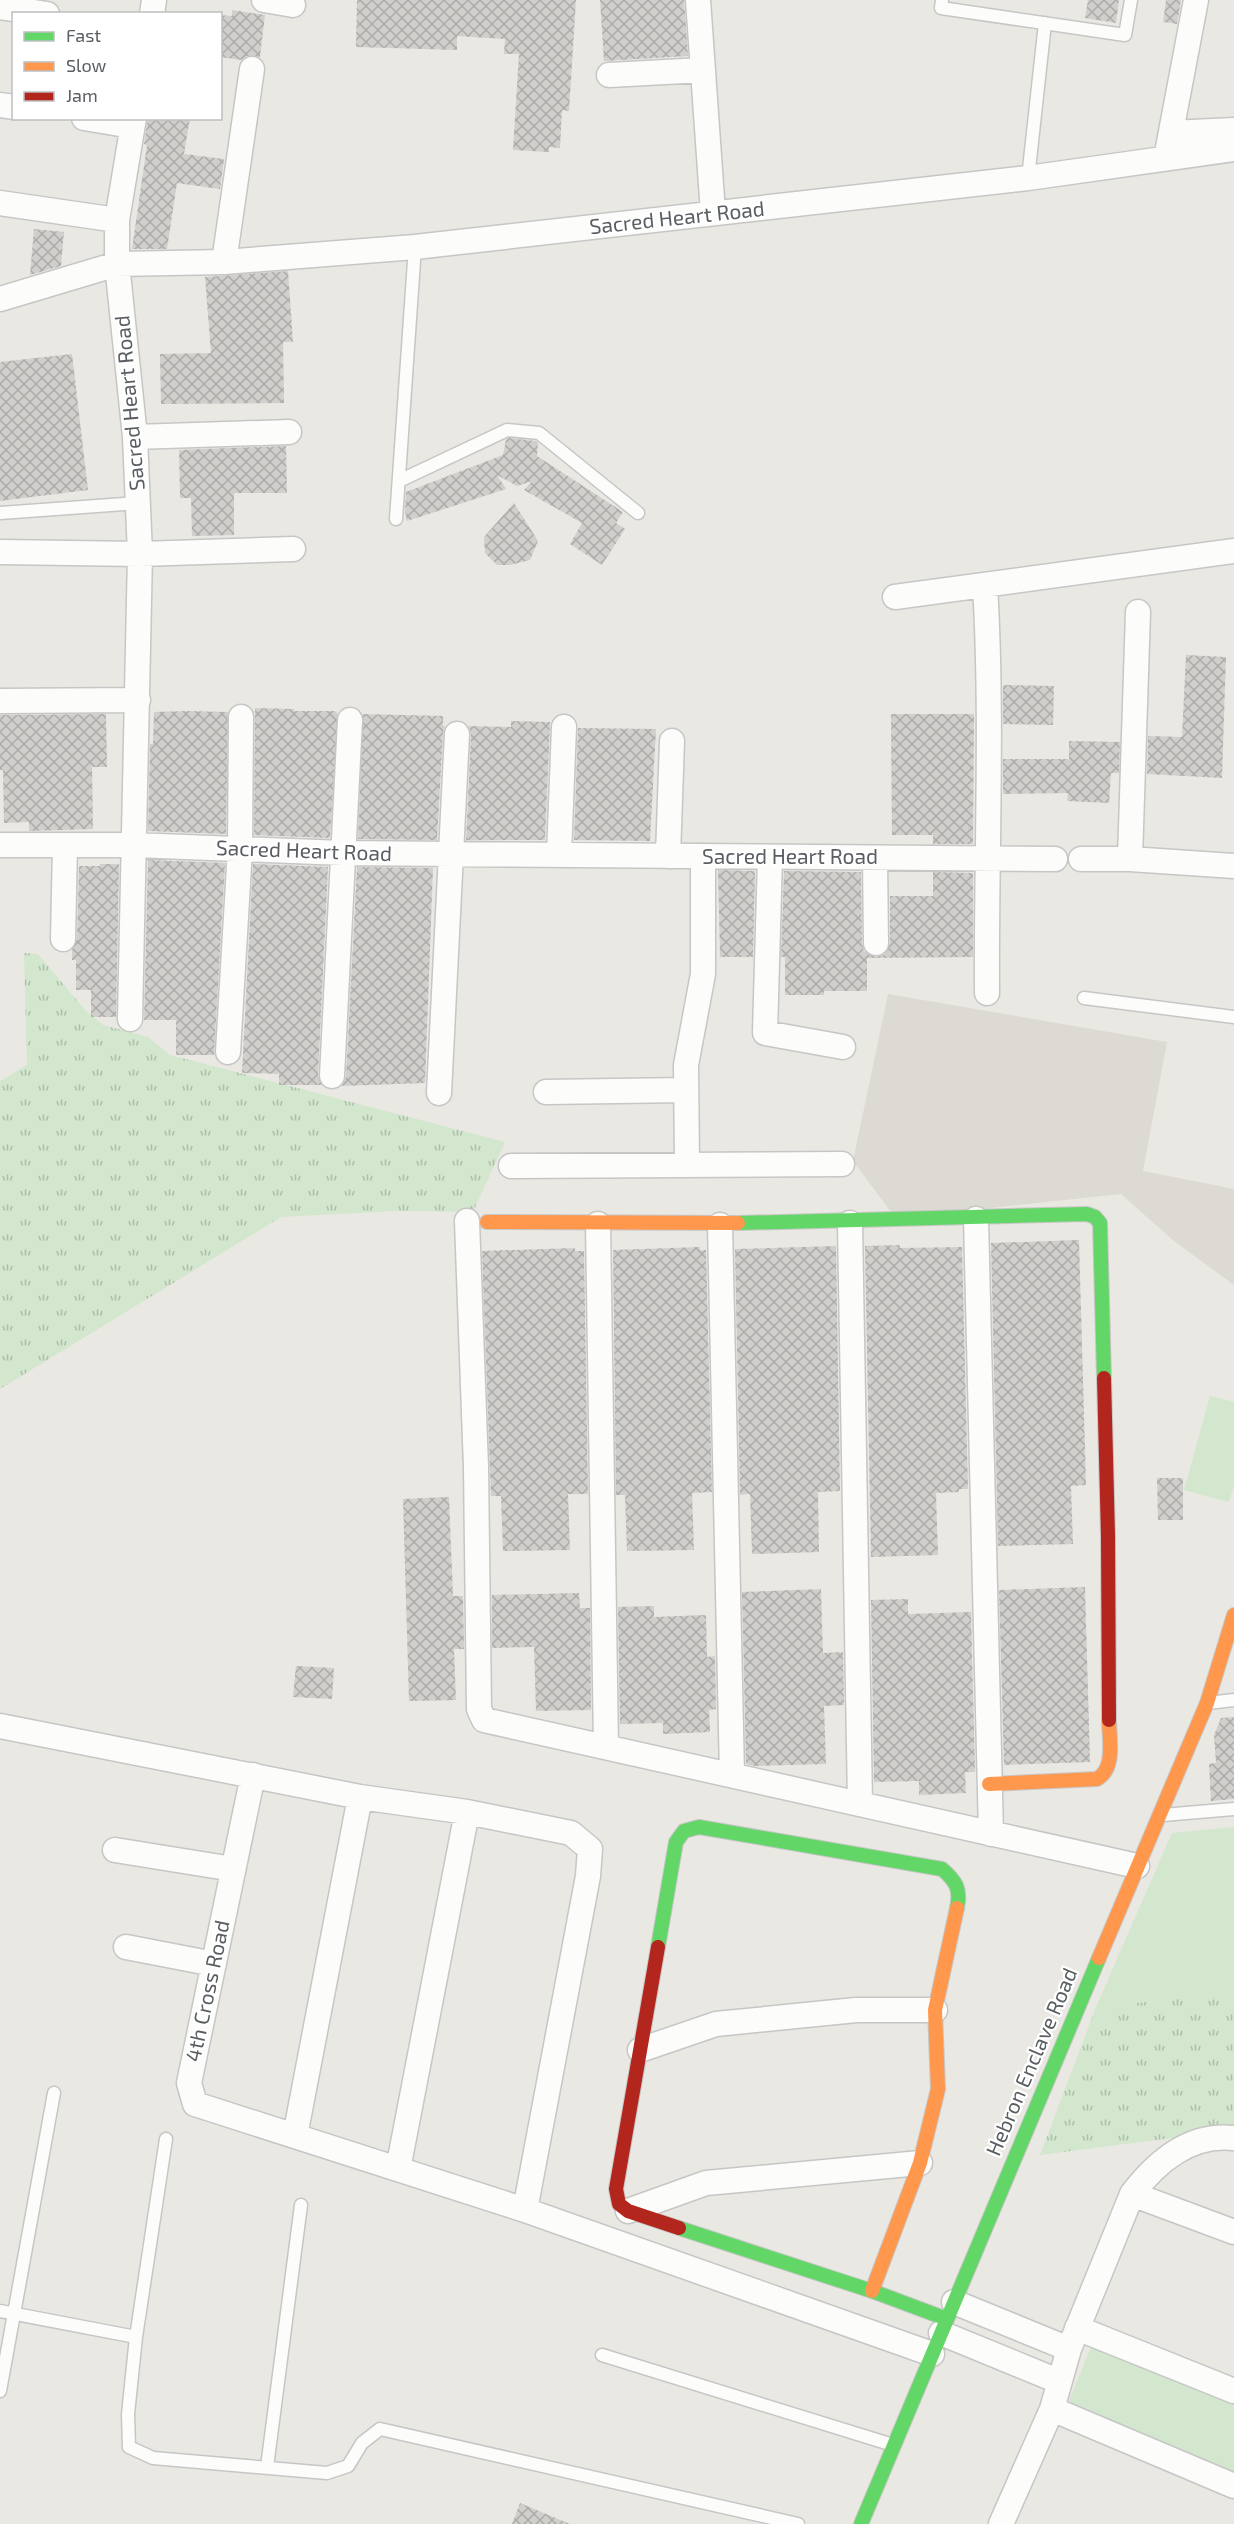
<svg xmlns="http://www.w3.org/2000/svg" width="1234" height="2524" viewBox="0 0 1234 2524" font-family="'Exo 2',sans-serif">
	<defs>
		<pattern id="grass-tufts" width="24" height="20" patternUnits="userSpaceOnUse" patternTransform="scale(1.5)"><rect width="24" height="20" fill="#d2e7cd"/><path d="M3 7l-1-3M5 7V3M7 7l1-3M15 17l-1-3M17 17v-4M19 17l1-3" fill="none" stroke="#adbeaa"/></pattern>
		<pattern id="building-cross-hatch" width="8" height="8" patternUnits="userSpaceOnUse" patternTransform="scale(1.5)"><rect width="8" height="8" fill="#d0cfcc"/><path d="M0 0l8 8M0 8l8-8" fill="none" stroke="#acaba9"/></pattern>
	</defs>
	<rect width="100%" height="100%" fill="#eae8e3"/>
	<path fill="#dddad3" d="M888 994 1167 1042 1143 1171 1234 1189V1285L1174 1241 1121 1194 963 1211 891 1212 853 1161Z"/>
	<path fill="url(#grass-tufts)" d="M24 953 38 954 86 1011 103 1025 148 1037 170 1055 505 1142 473 1212 397 1211 281 1217 0 1389V1081L27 1065Z
		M1234 1993V2130L1040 2155 1096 2007Z"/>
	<path fill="#d2e7cd" d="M1210 1396 1234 1402V1485L1229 1502 1184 1490Z
		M1234 1827V1993L1096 2007 1172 1833Z
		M1091 2347 1234 2404V2478L1065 2411Z"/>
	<path fill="url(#building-cross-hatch)" d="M357 0H576L569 111 562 110 560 148 549 147V152L513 150 519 54H504L505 39 457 36V50L356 47Z
		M600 0H684L688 56 604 61Z
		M1088 0H1119L1116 23 1085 18Z
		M1166 0H1181L1177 24 1163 22Z
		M232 10 265 15 260 57 247 56 241 60 220 57V15L232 16Z
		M148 118H190L184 154 224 159 220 189 177 183 167 249H132L147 145 144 144Z
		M34 229 64 232 61 266 30 275Z
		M288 271 293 342H283L284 403 161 404 160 354 211 353 205 277Z
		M72 354 88 490 0 501V362Z
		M508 438 536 441 538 443 537 456 623 512 616 523 625 529 602 565 570 544 582 523 524 490 532 481 517 486 497 475 506 489 407 521 405 511 406 492 503 455 506 440Z
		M286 446 287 493H234V535L192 536 191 498H180L179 450Z
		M514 503 538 541 530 560 510 565H497L485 553 484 537Z
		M1186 655 1226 657 1222 778 1147 774 1148 736 1182 737Z
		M1003 685 1054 686 1053 725 1003 724Z
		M255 708 294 709V711H335L338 714 330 838 254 835Z
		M189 711 228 712 226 834 148 831 150 744H153L154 712Z
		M106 714 107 767H92L93 829 29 831V822L4 823 3 770H0V715Z
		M363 714 443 716V726H445L443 733 437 840 358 839Z
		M891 714H974L973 844H933V835H892Z
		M511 721 550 722 545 840H466L471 735 469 726 511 727Z
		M578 728 656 729 650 841 574 840Z
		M1069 741 1120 742 1119 773H1111L1109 803 1067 801 1068 793 1003 794V759H1069Z
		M148 860 225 863 214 1055H176V1020H144Z
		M100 864H119L116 1017H91V990H76V960H72V949L77 939 79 866H100Z
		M253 864 328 867 318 1075 322 1085H279V1074L242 1073Z
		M357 867 433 868 425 1083 342 1086 346 1077Z
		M718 870 755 871 753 957H720Z
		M784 871 861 872 862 944 864 951 876 957 884 955 890 943V896H933V872L973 873V957L867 958V991H824V995H785V957H781Z
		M1079 1240 1086 1485 1071 1486 1073 1544 998 1546 991 1243Z
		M900 1245V1248L962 1247 968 1489H959V1492L936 1493 938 1555 871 1557 865 1246Z
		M836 1246 840 1491 818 1492 819 1552 752 1554 750 1494 740 1495 735 1249Z
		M700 1247V1250H706L712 1492 692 1493 694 1550 627 1551 625 1495H616L613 1250Z
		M575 1248V1251H584L588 1494H568L570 1550 503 1551 501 1496H491L482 1251Z
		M1157 1478H1183V1520H1158Z
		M449 1497 453 1596H463L464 1649H454L456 1700 409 1701 403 1499Z
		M1085 1587 1090 1762 1004 1765 999 1590Z
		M821 1589 823 1653 843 1652 844 1705 824 1706 826 1764 755 1766 746 1764 742 1592Z
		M579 1593 580 1608H590L591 1710 536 1711 534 1647 492 1648V1595Z
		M908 1599V1614L971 1612 975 1772H965L966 1793 919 1795V1781L874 1782 871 1600Z
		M654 1606V1617L706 1615 707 1657 715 1656 716 1709 709 1710 710 1732 663 1734V1723L620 1724 618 1607Z
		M296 1666 334 1668 332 1699 293 1697Z
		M1234 1717V1799L1211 1801 1209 1764 1216 1763 1214 1735 1221 1718Z
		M520 2503 570 2524H512Z"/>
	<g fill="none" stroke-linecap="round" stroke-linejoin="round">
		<g stroke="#c6c6c6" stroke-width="15">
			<path id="lane" d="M942 0 941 8 1125 35 1131 0
				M1028 178 1045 23
				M399 481 507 430 539 433 638 513
				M0 513 138 503
				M396 519 415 247
				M1084 998 1234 1017
				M1208 1703 1234 1700
				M1163 1815 1234 1809
				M0 2311 136 2337 166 2139
				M136 2337 128 2414 129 2447 153 2458 327 2473 348 2466 362 2443 380 2429 798 2524
				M602 2355 893 2445
				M0 2391 54 2093
				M267 2467 301 2205"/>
		</g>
		<g stroke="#c6c6c6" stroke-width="27">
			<path id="street" d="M264 0 293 5
				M698 0 713 213
				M0 7 47 14
				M152 14 154 0
				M609 75 703 70
				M0 105 14 107
				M84 118 132 126
				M1171 133 1234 130
				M1166 158 1196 0
				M0 203 117 220
				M224 262 252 69
				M0 299 117 264 224 262 415 247 1028 178 1234 149
				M135 437 289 432
				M0 552 140 554 293 549
				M985 585C993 721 986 857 987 993
				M895 597 1234 551
				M0 701 138 700
				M0 845H134L343 853 1055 859
				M559 855 564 727
				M668 856 672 741
				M770 857 765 1033 843 1047
				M875 858 876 943
				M1081 859H1130L1234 866
				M1130 859 1138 612
				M63 939 65 845
				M130 1019 140 554 135 437 117 264V220L134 118
				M228 1052 240 849 241 717
				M332 1076 350 720
				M546 1092 686 1090
				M439 1093 457 734
				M687 1165 686 1065 703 974V856
				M511 1166 842 1164
				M976 1219 991 1834
				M467 1221 476 1467 479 1709 484 1720 1137 1866
				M850 1223 860 1804
				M598 1224 606 1747
				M720 1225 732 1775
				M0 1726 360 1797 467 1812 571 1833 590 1849 588 1876 525 2210
				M253 1775 189 2083 195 2104 525 2210 932 2354
				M115 1850 233 1869
				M126 1947 214 1964
				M640 2050 716 2024 856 2010H935
				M295 2136 360 1797
				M398 2169 467 1812
				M1132 2194C1157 2161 1191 2133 1234 2138
				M628 2211 706 2183 920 2163
				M954 2302 1069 2349
				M1077 2328 1234 2391
				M941 2333 1058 2381
				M1052 2409 1234 2486
				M1001 2524 1052 2409 1069 2349 1132 2194 1234 2232"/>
		</g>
		<g stroke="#c7c7c7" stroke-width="16">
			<path id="fast" d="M738 1223 1087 1214 1095 1217 1100 1223 1104 1378
				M658 1947 676 1842 684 1831 699 1827 942 1869C956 1881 961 1889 957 1908
				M679 2228 872 2291 947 2319
				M861 2524 1099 1958"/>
		</g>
		<g stroke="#c7c7c7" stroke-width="16">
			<path id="slow" d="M487 1222 738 1223
				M989 1784 1097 1779C1116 1768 1109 1739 1109 1720
				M1099 1958 1207 1703 1234 1615
				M872 2291 920 2163 938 2089 935 2010 957 1908"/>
		</g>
		<g stroke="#c7c7c7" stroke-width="16">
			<path id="jam" d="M1104 1378 1108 1536 1109 1720
				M658 1947 616 2189 619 2204 628 2211 679 2228"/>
		</g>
		<use href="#lane" stroke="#fcfcfb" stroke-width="12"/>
		<use href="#street" stroke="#fcfcfb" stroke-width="24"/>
		<use href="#fast" stroke="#63d668" stroke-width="14"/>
		<use href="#slow" stroke="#ff974d" stroke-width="14"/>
		<use href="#jam" stroke="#b3261e" stroke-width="14"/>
	</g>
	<g text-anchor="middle" stroke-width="4.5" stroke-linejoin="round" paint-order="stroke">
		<g font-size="21" fill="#595e62" stroke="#fff">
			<text transform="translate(677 218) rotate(-6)" y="7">Sacred Heart Road</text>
			<text transform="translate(130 403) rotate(-95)" y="7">Sacred Heart Road</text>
			<text transform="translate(304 851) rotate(2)" y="7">Sacred Heart Road</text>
			<text x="790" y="864">Sacred Heart Road</text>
			<text transform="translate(208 1991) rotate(-78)" y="7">4th Cross Road</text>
			<text transform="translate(1032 2062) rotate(-67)" y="7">Hebron Enclave Road</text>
		</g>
	</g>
	<rect x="12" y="12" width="210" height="108" fill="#ffffff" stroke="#bdbfc0" stroke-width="1.5"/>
	<rect x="24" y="32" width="30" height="9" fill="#63d668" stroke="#bdbfc0" stroke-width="1.5"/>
	<text x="66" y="42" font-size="18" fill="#595e62">Fast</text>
	<rect x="24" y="62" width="30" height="9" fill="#ff974d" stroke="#bdbfc0" stroke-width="1.5"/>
	<text x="66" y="72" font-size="18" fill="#595e62">Slow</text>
	<rect x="24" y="92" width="30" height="9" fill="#b3261e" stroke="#bdbfc0" stroke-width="1.5"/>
	<text x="66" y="102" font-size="18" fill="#595e62">Jam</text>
</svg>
